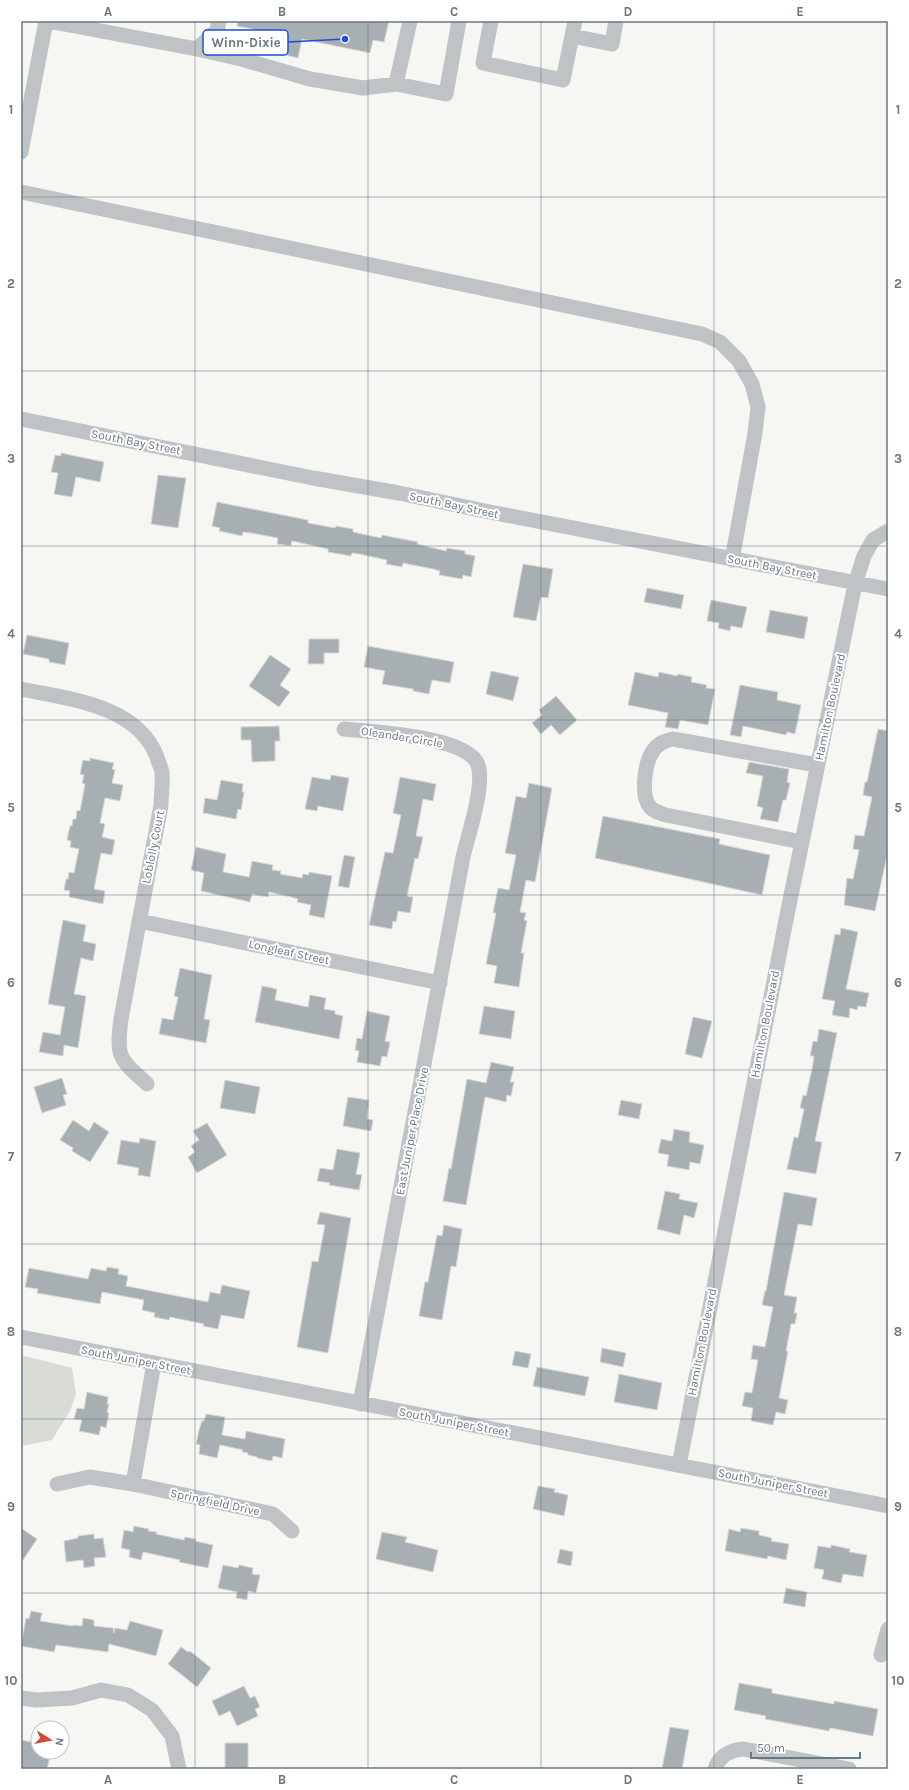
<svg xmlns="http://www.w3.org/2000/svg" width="909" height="1790" viewBox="0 0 909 1790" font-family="Karla,sans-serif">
	<rect width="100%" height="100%" fill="#f6f6f3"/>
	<path fill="#d8dcd4" d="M21 1355 72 1368 76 1394 70 1411 52 1440 21 1446Z"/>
	<path fill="#a7afb3" stroke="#d7d7d5" d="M238 21H389L384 42 373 40 370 53 302 39 298 58 273 52 277 34 237 26Z
		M61 453 104 462 100 482 76 477 72 497 54 494 58 473 51 472 55 455 61 456Z
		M158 475 186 478 178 528 151 524Z
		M217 502 308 520V523L335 528 336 526 353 529V532L381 538 382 535 418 542 417 544 446 551 447 548 465 551V554L475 556 471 577 463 575 462 579 439 575 440 571 433 569 403 563 402 567 386 564 387 560 359 554 352 553 351 556 328 552V549L292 541 291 546 277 544 278 538 251 533 243 532 242 536 219 531 220 528 212 526Z
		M523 564 553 569 548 598 541 597 536 621 513 617Z
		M647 588 684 595 681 609 644 602Z
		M711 600 747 607 742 628 731 626 730 631 718 628 719 623 707 621Z
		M770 610 808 617 804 639 766 632Z
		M27 635 69 643 65 665 49 662V659L23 654Z
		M309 639H339V653H324V664H308Z
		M368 646 454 662 450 683 432 680 429 694 413 691V689L382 684 385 671 364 667Z
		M270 655 291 669 280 685 290 692 279 707 249 686Z
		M491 671 519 677 513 701 486 694Z
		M635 672 658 677 659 672 677 676 678 674 692 677 691 682 707 685 706 688 715 689 708 725 680 720 678 729 665 727 668 713 628 705Z
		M740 685 778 692 777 700 801 705 795 734 787 732 786 735 743 726 741 737 730 735Z
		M556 696 577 720 560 735 551 725 541 734 532 723 542 715 539 710Z
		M279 726 280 741H275V761L252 762 251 740H241V727Z
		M878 729 888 731V851L875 911 844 905 847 878 853 879 859 850 853 849 855 835 864 836 872 797 863 795 865 782H867Z
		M90 758 114 763 112 769 115 770 112 783 123 785 120 801 105 798 100 823 105 824 102 837 115 840 112 855 101 853 94 889 105 891 103 904 69 897 70 891 64 890 66 879H68L69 872 74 873 79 849 70 847 71 841 67 840 70 826H72L73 819H76L77 810 80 811 85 784 82 783 84 775 80 774 83 760 90 761Z
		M749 762 789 769 787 782 790 783 786 800H783L778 822 760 819 763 808 757 806 763 776 746 773Z
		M331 775 349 778 343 811 318 806 317 811 305 809 312 777 330 780Z
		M400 777 436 784 433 801 423 799 416 836 423 837 418 859 415 858 407 896 413 897 410 913 398 911 396 922 393 921 392 929 369 925 385 852 393 853 401 815 393 813Z
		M221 780 243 784 242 792H244L241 810 238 809 236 819 203 813 205 798 217 800Z
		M529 783 552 788 535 882 526 880 520 912 526 913 524 920 527 921 521 953H524L519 987 494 983 497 966 486 964 496 913H493L498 888 509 890 516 855 505 853 516 796 526 798Z
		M603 816 720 839 719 844 770 855 762 895 595 858Z
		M196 847 226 854 223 872 249 877 252 861 273 865 272 870 281 871 280 874 302 878 303 874 309 875V872L332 876 324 918 309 915 311 905 297 902 298 899 291 897 269 892 268 897 252 894 250 902 201 891 204 873 191 870Z
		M344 855 355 857 349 888 338 886Z
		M63 920 86 925 83 941 96 944 93 961 81 958 74 994 86 996 78 1048 64 1045 63 1056 39 1052 43 1032 60 1035 65 1007 48 1004Z
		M841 928 858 932 846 989 869 993 866 1007 858 1006 857 1010 850 1008 849 1018 832 1015 835 1001 822 999 835 934 840 935Z
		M180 968 212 975 204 1019 210 1020 206 1043 159 1034 162 1018 173 1020 178 997 174 996Z
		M262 986 277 989 275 1000 308 1007 310 995 326 998 324 1009 335 1011V1014L343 1016 339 1039 255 1022Z
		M484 1006 515 1011 511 1039 479 1034Z
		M367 1011 390 1016 385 1041 390 1042 387 1057 382 1056 380 1066 357 1062 359 1051 355 1050 357 1038 362 1039Z
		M693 1017 712 1021 702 1058 685 1054Z
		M819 1029 837 1033 815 1141 822 1142 816 1174 787 1169 794 1137 798 1138 804 1109 800 1108 803 1095 806 1096 812 1069 814 1056H810L813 1041 817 1042Z
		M491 1062 514 1067 510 1082H514L511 1096 507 1095 506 1102 485 1097 466 1205 443 1201 449 1168 451 1169 467 1079 486 1083Z
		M62 1078 67 1094 63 1095 66 1105 42 1113 34 1087Z
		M225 1080 260 1087 255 1114 220 1108Z
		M348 1097 369 1100 367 1119 373 1120 371 1131 343 1126Z
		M621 1100 642 1104 639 1119 618 1115Z
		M73 1120 89 1131 94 1122 109 1132 90 1162 72 1151 73 1148 60 1140Z
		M207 1123 227 1155 197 1173 188 1157 195 1152 191 1146 199 1140 193 1131Z
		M674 1129 690 1132 689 1142 704 1145 700 1164 690 1162 689 1170 667 1166 669 1155 658 1153 661 1139 672 1141Z
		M140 1138 156 1141 150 1177 138 1175 139 1168 117 1164 121 1140 139 1143Z
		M337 1149 360 1153 356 1174 362 1175 359 1190 329 1185 330 1183 317 1181 320 1168 333 1170Z
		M665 1191 680 1194 679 1199 698 1203 694 1218 684 1215 680 1235 657 1229Z
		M784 1192 817 1198 812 1226 798 1224 784 1295 797 1297 794 1313H797L795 1324H791L786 1351H788L779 1398 788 1400 785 1414 776 1412 773 1425 751 1421 753 1408 742 1406 745 1392 752 1393 758 1360 751 1359 753 1345 765 1347 773 1307 762 1305 765 1291H766Z
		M320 1212 351 1218 328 1353 297 1347 312 1261 318 1262 325 1225 317 1224Z
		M444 1225 462 1229 456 1267 451 1266 442 1320 419 1316 425 1282H428L437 1235 442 1236Z
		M107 1267 119 1269 118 1274 128 1276 126 1286 208 1302 210 1292 220 1294 222 1285 250 1291 244 1319 221 1315 218 1329 203 1326 204 1324 170 1317 169 1320 154 1317 155 1313 142 1310 144 1300 102 1292 100 1304 37 1293 38 1289 25 1287 29 1268 88 1279 91 1268 106 1271Z
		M602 1348 626 1353 623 1367 600 1362Z
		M515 1351 531 1354 528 1368 512 1365Z
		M537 1367 589 1377 585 1396 533 1386Z
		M619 1374 662 1383 657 1410 614 1402Z
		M87 1392 108 1397 107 1404H109L107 1413H109L106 1428 101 1426 99 1435 79 1431 82 1420 74 1419 77 1408 84 1409Z
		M206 1414 225 1417 222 1435 245 1439 246 1431 285 1439 282 1458 273 1456 272 1461 257 1458V1457L248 1455V1453L242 1452 243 1450 220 1445 217 1458 199 1454 200 1445 196 1444 199 1430 202 1421H204Z
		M538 1486 555 1489 554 1492 568 1495 564 1516 533 1509Z
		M134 1526 149 1529 148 1531 157 1532 156 1534 184 1540 185 1537 196 1539 195 1541 213 1545 208 1568 179 1562 180 1560 143 1552 141 1560 129 1557 130 1550 121 1548 124 1530 133 1532Z
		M21 1528 37 1539 21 1563Z
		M741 1528 759 1531V1535L772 1538 771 1541 789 1544 786 1560 768 1556 767 1559 725 1551 729 1529 740 1532Z
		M382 1532 407 1537 405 1542 438 1550 433 1572 376 1559Z
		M94 1534V1539L103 1538 106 1557 94 1558 95 1566 84 1568 83 1560 66 1562 64 1541 78 1538V1536Z
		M831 1545 850 1549 849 1552 867 1555 863 1577 843 1574 841 1583 822 1579 824 1570 814 1568 818 1546 831 1548Z
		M560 1549 573 1552 571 1566 557 1563Z
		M223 1565 238 1568 239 1565 253 1568 252 1574 260 1575 256 1593 248 1591 247 1600 236 1598 237 1592 218 1588Z
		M786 1588 807 1592 805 1607 783 1603Z
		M31 1611 42 1613 40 1621 73 1626V1625L82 1626 83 1618 94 1620V1626L113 1628 114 1633 115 1628 127 1630 130 1621 163 1630 156 1656 109 1644 108 1652 56 1645 54 1652 21 1646 26 1618 29 1619Z
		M181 1647 188 1652 190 1651 211 1668 197 1687 168 1664Z
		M739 1683 772 1689V1693L834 1704V1701L878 1709 873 1736 830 1728 829 1731 765 1719 766 1716 734 1710Z
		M244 1686 250 1698 255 1696 260 1707 255 1709 258 1716 237 1726 230 1711 219 1716 212 1701Z
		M670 1727 689 1730 682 1769H662Z
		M21 1740 38 1743V1752H51L47 1769H21Z
		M225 1743H248V1769H225Z"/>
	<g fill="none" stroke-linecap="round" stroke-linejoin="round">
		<path stroke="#bfc3c6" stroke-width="15" d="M48 21 197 49 217 30 219 21
			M410 21 396 84 446 94 459 21
			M491 21 483 63 563 80 575 21
			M572 36 612 44 616 21
			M197 49 241 59 310 79 363 88 396 84
			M21 152 46 21
			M21 192 702 334 720 342 739 361 752 384 758 407 755 433 732 560
			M21 419 313 478 399 493 485 511 888 589
			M21 689C69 699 137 705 157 757 158 762 161 767 162 772 163 782 161 794 161 805L121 1019C116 1058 119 1058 147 1084
			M344 729C371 732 468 736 478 765 485 786 468 835 463 857L360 1404
			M802 842 666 815C661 813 654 812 650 807 640 796 645 762 653 751 658 743 665 741 673 739L817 765
			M139 921 440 983
			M21 1337 888 1506
			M679 1465 788 910 855 584 864 556 873 540 888 531
			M57 1484 90 1477 133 1484 273 1514 292 1531
			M133 1484 154 1363
			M881 1655 888 1629
			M21 1698 36 1700 72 1698 101 1690 128 1695 152 1710 172 1736 179 1769
			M715 1769C719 1756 730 1750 743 1749L849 1769"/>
	</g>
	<path fill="none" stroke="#677882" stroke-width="1" stroke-opacity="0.55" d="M195 21V1769M368 21V1769M541 21V1769M714 21V1769M21 197H888M21 371H888M21 546H888M21 720H888M21 895H888M21 1070H888M21 1244H888M21 1419H888M21 1593H888"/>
	<g text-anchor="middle" stroke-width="4" stroke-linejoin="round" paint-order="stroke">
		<g font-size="12" fill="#677882" stroke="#fff">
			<text transform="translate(136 442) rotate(11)" y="4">South Bay Street</text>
			<text transform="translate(454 505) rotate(12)" y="4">South Bay Street</text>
			<text transform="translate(772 567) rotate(11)" y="4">South Bay Street</text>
			<text transform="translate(830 707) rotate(-78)" y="4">Hamilton Boulevard</text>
			<text transform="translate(402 737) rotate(9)" y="4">Oleander Circle</text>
			<text transform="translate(153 847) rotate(-79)" y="4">Loblolly Court</text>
			<text transform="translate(289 952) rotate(12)" y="4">Longleaf Street</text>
			<text transform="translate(765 1024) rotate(-79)" y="4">Hamilton Boulevard</text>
			<text transform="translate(412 1131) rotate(-79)" y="4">East Juniper Place Drive</text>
			<text transform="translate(702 1342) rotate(-79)" y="4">Hamilton Boulevard</text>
			<text transform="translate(136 1360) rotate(11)" y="4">South Juniper Street</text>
			<text transform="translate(454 1422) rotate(11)" y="4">South Juniper Street</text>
			<text transform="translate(773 1483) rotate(11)" y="4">South Juniper Street</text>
			<text transform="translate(215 1502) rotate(12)" y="4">Springfield Drive</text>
		</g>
	</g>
	<path fill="none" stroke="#1d4ed8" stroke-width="1.5" d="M345 39L288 42"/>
	<circle fill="#1d4ed8" stroke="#fff" stroke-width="1.5" cx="345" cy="39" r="4"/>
	<rect fill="#fff" stroke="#1d4ed8" stroke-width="1.5" x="203" y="30" width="85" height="25" rx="4"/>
	<g font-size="13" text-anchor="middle" font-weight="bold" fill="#677882">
		<text x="246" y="47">Winn-Dixie</text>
	</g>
	<rect width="909" height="1790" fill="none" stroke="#ffffff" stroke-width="44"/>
	<g transform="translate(50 1740) rotate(101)"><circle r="19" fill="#ffffff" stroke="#c2c9cd"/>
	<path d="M0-3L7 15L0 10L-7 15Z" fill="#d64c33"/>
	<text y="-6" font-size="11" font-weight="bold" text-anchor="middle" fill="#677882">N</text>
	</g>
	<path d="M751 1752v6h109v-6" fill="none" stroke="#677882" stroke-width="2"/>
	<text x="757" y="1752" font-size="12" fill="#677882" stroke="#ffffff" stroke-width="3" paint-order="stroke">50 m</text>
	<rect x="22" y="22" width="865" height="1746" fill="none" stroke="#677882" stroke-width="1.5"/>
	<g font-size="13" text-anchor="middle" font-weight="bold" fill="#677882">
		<text x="108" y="16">A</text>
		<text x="282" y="16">B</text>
		<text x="454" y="16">C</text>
		<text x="628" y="16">D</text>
		<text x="800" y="16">E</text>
		<text x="11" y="114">1</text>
		<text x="898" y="114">1</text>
		<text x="11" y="288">2</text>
		<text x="898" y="288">2</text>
		<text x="11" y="463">3</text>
		<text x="898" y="463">3</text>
		<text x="11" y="638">4</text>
		<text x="898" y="638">4</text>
		<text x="11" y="812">5</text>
		<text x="898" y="812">5</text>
		<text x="11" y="987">6</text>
		<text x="898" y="987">6</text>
		<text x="11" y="1161">7</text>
		<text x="898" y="1161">7</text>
		<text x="11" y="1336">8</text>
		<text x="898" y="1336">8</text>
		<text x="11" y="1511">9</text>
		<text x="898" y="1511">9</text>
		<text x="11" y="1685">10</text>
		<text x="898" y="1685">10</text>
		<text x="108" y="1784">A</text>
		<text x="282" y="1784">B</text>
		<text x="454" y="1784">C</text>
		<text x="628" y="1784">D</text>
		<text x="800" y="1784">E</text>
	</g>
</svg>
